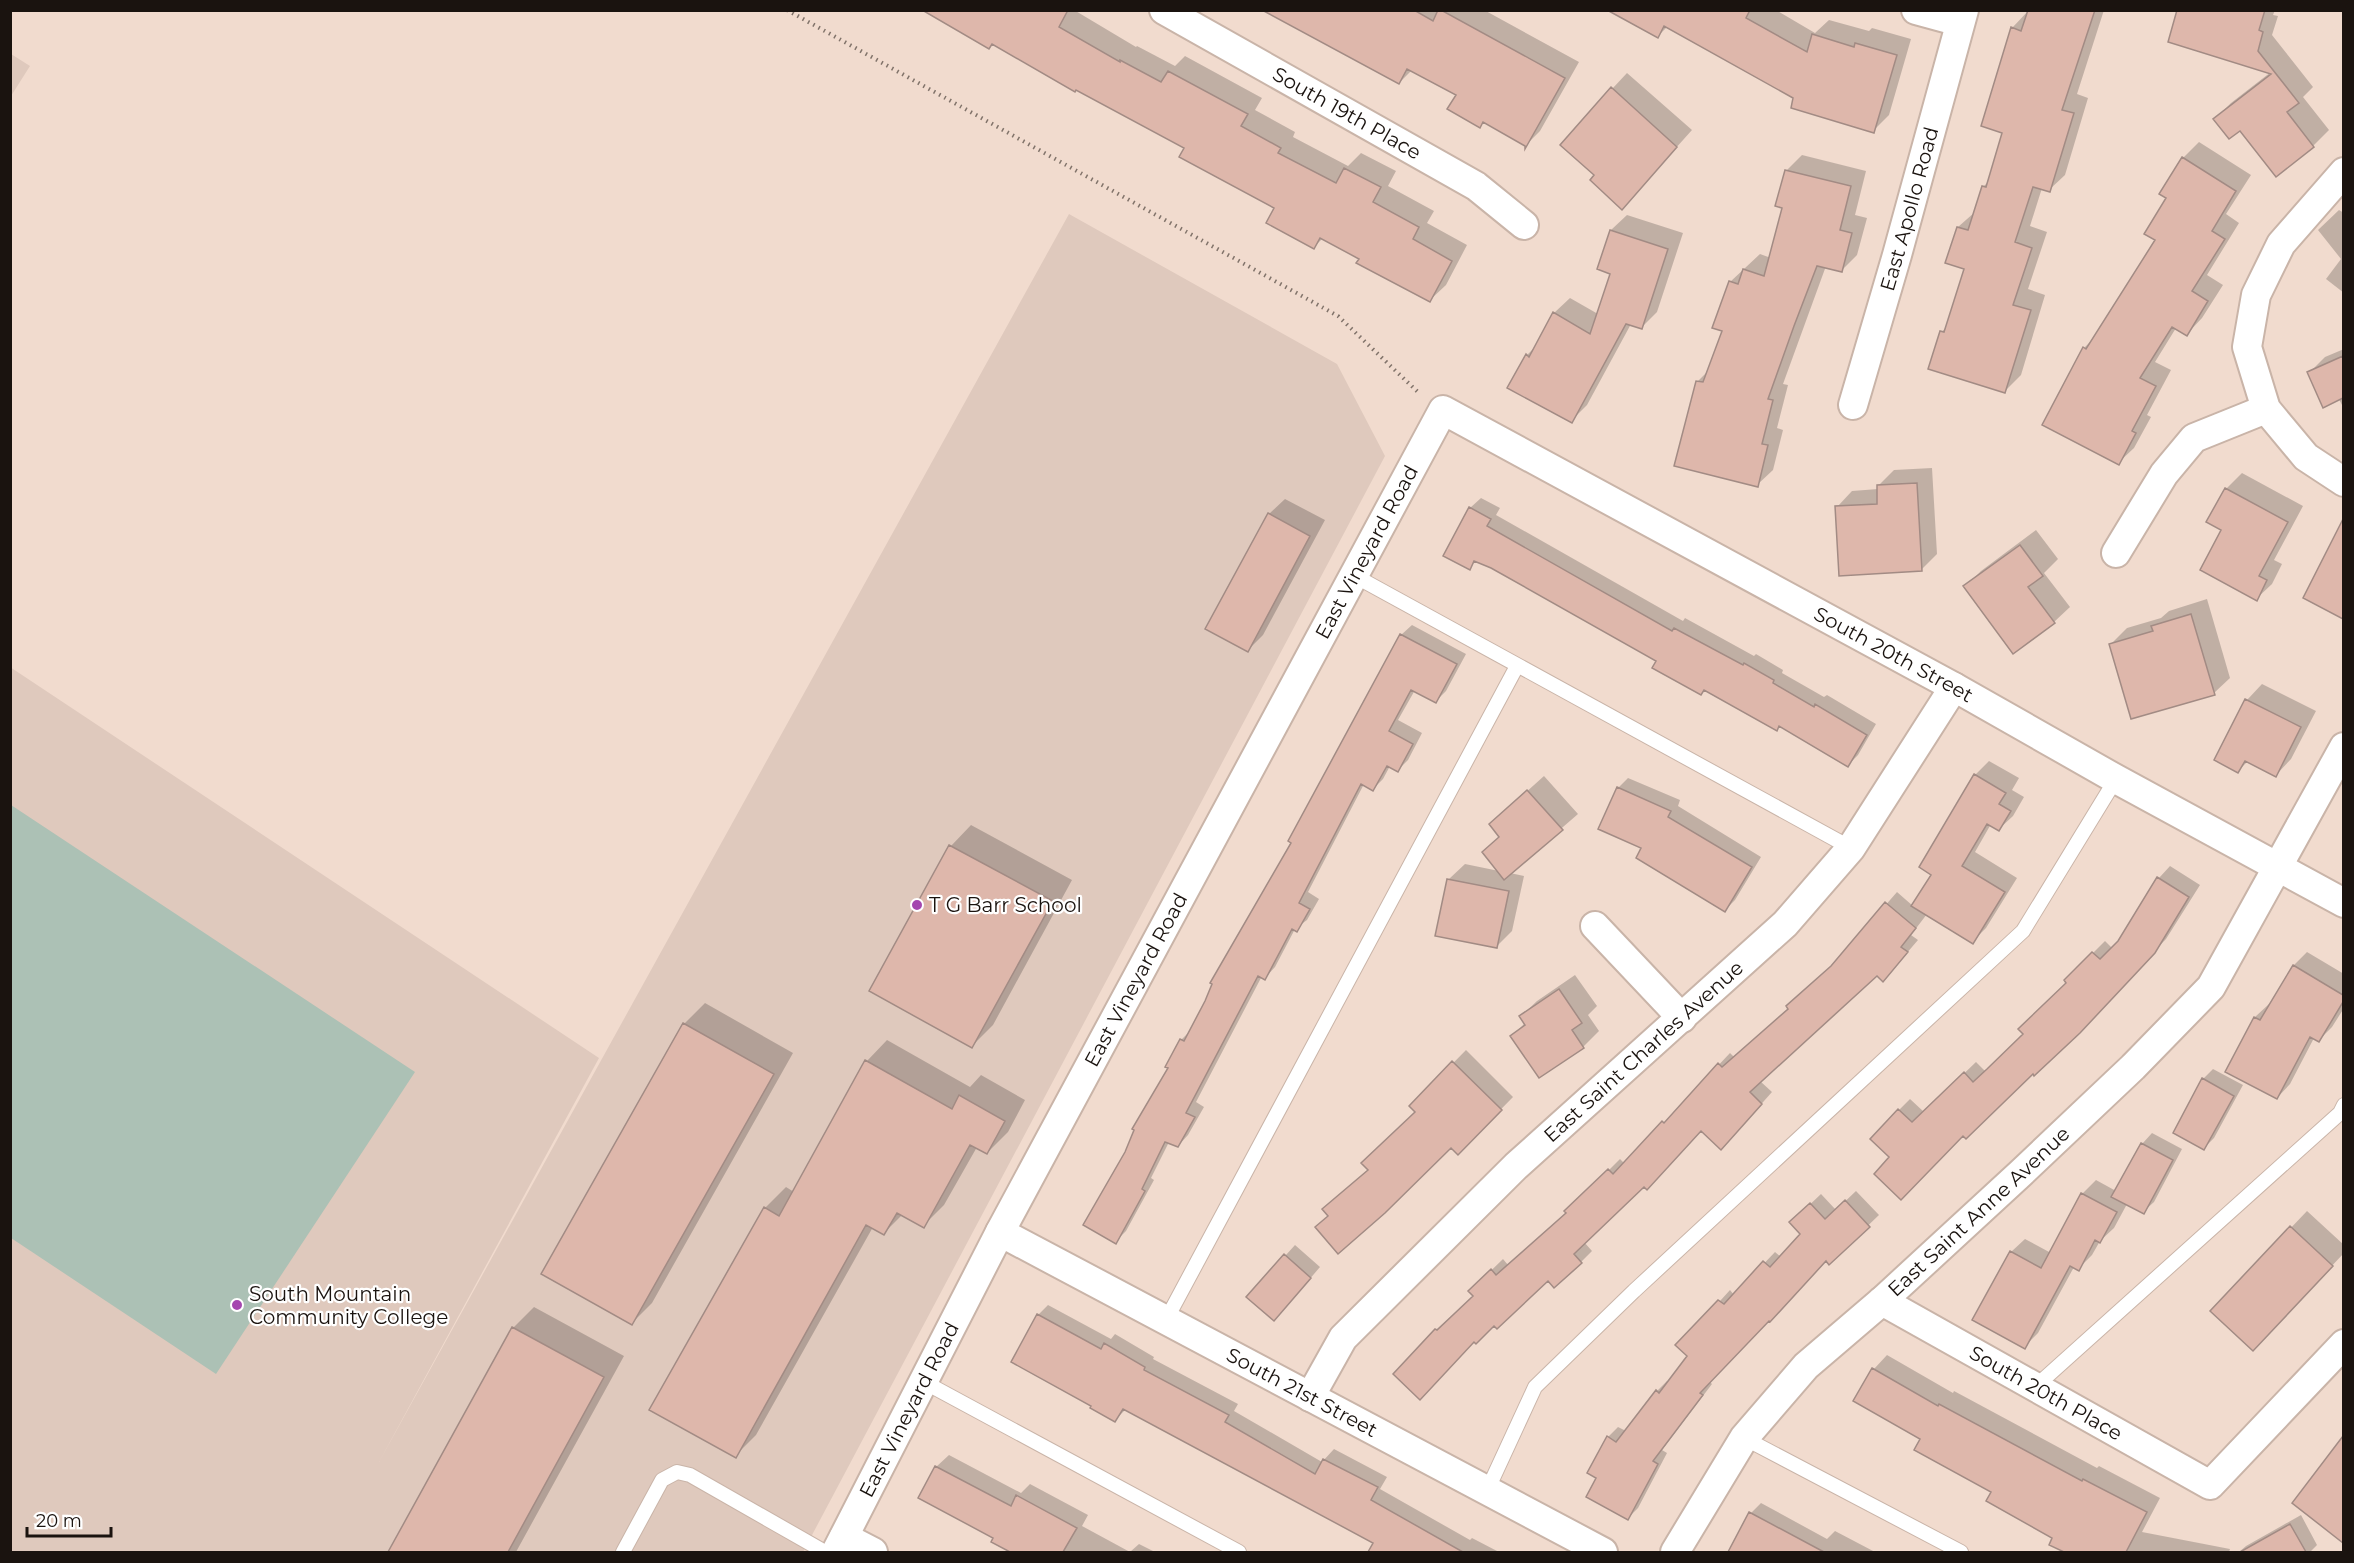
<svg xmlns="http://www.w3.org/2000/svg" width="2354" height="1563" viewBox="0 0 2354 1563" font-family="Montserrat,sans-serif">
	<rect width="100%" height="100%" fill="#f1dbce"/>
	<path fill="#dfc9bd" d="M11 54 30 66 11 96Z
		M1069 214 1337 364 1385 456 803 1552H11L10 667 599 1058 379 1462Z"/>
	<path fill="#acc1b5" d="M11 805 415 1072 216 1374 11 1238Z"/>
	<path fill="#0003" d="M925 10H1074L1136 47 1137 46 1175 66 1185 56 1262 98 1255 110 1295 132 1293 137 1348 166 1361 153 1396 171 1388 186 1434 211 1427 223 1467 245 1446 285 1430 300 1323 238 1314 247 1276 208 1186 147 993 43Z
		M1265 10H1484L1579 62 1540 131 1526 145 1485 121 1480 126 1458 94 1412 70 1399 83Z
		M1610 10H1776L1815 33 1829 20 1869 31 1872 28 1911 39 1889 115 1873 131 1795 98 1668 26 1658 36Z
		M2029 10H2104L2077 94 2088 98 2065 175 2049 190 2042 188 2030 226 2047 232 2028 289 2045 295 2021 375 2005 391 1942 332 1947 326 1966 268 1958 227 1975 212 1983 187 1989 181 2004 132 2012 28Z
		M2179 10H2275L2273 15 2278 16 2272 35 2313 87 2303 97 2329 130 2313 146 2276 175 2240 129 2215 119 2231 103 2271 72Z
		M1627 73 1692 130 1622 208 1596 175 1612 89Z
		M2199 142 2251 175 2226 214 2239 223 2207 275 2223 285 2202 318 2187 334 2176 328 2155 362 2171 370 2147 415 2151 417 2134 448 2118 463 2084 348 2096 336 2157 240 2168 198 2161 193 2183 158Z
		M1802 155 1866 171 1855 215 1867 218 1857 255 1842 270 1826 266 1783 384 1788 385 1777 428 1783 430 1773 470 1757 485 1698 381 1709 370 1724 330 1730 282 1760 254 1771 258 1784 207 1786 171Z
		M2339 210 2344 213V293L2326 279 2341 259 2318 230Z
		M1627 215 1683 233 1657 312 1641 328 1631 324 1587 405 1571 421 1527 355 1537 345 1554 313 1570 298 1598 314 1612 273 1598 268 1611 230Z
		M2344 349V409L2339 399 2309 373 2325 357Z
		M1932 468 1937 554 1921 570 1837 507 1852 491 1878 489V486L1894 470Z
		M2242 473 2303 506 2274 560 2282 564 2272 584 2256 599 2223 530 2226 489Z
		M1481 498 1500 508 1496 515 1683 621 1685 618 1754 656 1756 654 1783 670 1782 673 1824 697 1827 695 1876 724 1858 755 1848 765 1781 725 1776 729 1492 567 1477 560 1469 568 1470 508Z
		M1285 499 1325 520 1263 635 1248 650 1269 514Z
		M2036 530 2058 559 2044 573 2070 607 2054 622 1965 587 1981 571Z
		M2341 536 2344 538V618L2305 597Z
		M2207 599 2230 678 2214 693 2111 644 2127 628 2161 618 2169 611Z
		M1412 625 1466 654 1446 691 1436 701 1415 690 1398 720 1422 733 1408 760 1398 770 1390 766 1383 779 1373 789 1364 784 1308 892 1319 899 1307 920 1295 929 1275 967 1265 978 1262 976 1196 1102 1204 1107 1188 1135 1178 1146 1169 1142 1151 1178 1154 1180 1126 1231 1115 1242 1126 1152 1170 1068 1181 1040 1191 1030 1401 635Z
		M2262 684 2316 711 2291 759 2276 775 2248 761 2238 771 2216 759 2247 700Z
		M1989 761 2019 778 2012 790 2024 797 2013 816 1999 829 1991 824 1975 852 2017 878 1986 928 1972 942 1927 914 1911 935 1918 940 1894 968 1877 975 1760 1081 1772 1092 1732 1137 1701 1130 1584 1242 1592 1251 1581 1262 1554 1286 1548 1278 1476 1342 1436 1330 1474 1296 1470 1291 1503 1259 1508 1265 1567 1212 1620 1159 1625 1164 1730 1053 1734 1057 1790 1009 1836 962 1897 892 1913 906 1933 875 1975 775Z
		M1544 776 1578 814 1510 873 1524 876 1512 931 1496 947 1449 879 1465 864 1499 871 1501 836 1491 824Z
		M1628 778 1680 800 1678 806 1761 857 1735 900 1725 910 1643 847 1618 788Z
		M971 825 1072 880 993 1025 972 1046 871 991 951 846Z
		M2170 866 2200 885 2166 939 2091 1018 1963 1134 1891 1157 1899 1110 1910 1099 1924 1112 1976 1062 1985 1071 2025 1034 2068 983 2066 980 2105 941 2113 949 2119 942 2159 878Z
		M2307 952 2344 974V1008L2332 1027 2319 1040 2314 1038 2290 1084 2277 1098 2227 1071 2255 1017 2269 1004 2270 1005 2294 965Z
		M1575 975 1597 1006 1588 1015 1599 1031 1583 1047 1512 1036 1525 1023 1521 1016 1537 1001Z
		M705 1003 793 1053 652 1303 632 1323 684 1024Z
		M887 1040 970 1087 981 1075 1025 1100 1008 1132 987 1153 977 1147 944 1205 923 1226 903 1214 884 1233 873 1227 756 1435 735 1456 765 1208 786 1187 794 1192 867 1061Z
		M1466 1050 1513 1097 1458 1153 1451 1146 1329 1215 1337 1197 1369 1169 1417 1111 1411 1106Z
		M2213 1069 2243 1085 2214 1138 2204 1148 2203 1079Z
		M2152 1133 2182 1149 2154 1202 2143 1212 2127 1204 2114 1228 2100 1241 2092 1255 2078 1269 2074 1267 2038 1333 2024 1347 2011 1252 2025 1239 2051 1253 2082 1194 2096 1180 2116 1191 2142 1144Z
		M1856 1191 1879 1215 1829 1263 1826 1260 1709 1381 1712 1384 1662 1450 1667 1453 1638 1508 1628 1518 1598 1478 1608 1437 1618 1427 1626 1431 1657 1391 1667 1381 1669 1382 1689 1356 1677 1345 1720 1301 1730 1290 1734 1295 1775 1252 1781 1257 1802 1234V1212L1821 1194 1836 1210Z
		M2307 1211 2344 1245V1253L2268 1334 2212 1311Z
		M1295 1245 1320 1267 1284 1309 1248 1297Z
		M1048 1305 1111 1339 1115 1334 1154 1357 1153 1359 1238 1404 1234 1411 1322 1462 1334 1449 1387 1477 1380 1489 1470 1540 1472 1538 1499 1552H1376L1371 1550 1375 1543 1126 1409 1115 1420 1038 1315Z
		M534 1307 624 1356 516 1552H390L513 1328Z
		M1887 1355 1953 1393 1954 1391 2097 1468 2099 1466 2160 1498 2142 1532 2230 1549 2229 1552H2089L2084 1550 2081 1552H2067L2051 1544 2054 1537 1922 1438 1856 1401 1874 1369Z
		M2344 1441V1529L2337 1536 2336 1449Z
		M949 1455 1021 1493 1030 1484 1088 1515 1082 1526 1130 1552 1139 1544 1155 1552H1013L993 1541 995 1537 936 1467Z
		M1761 1503 1827 1539 1835 1531 1875 1552H1739L1732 1548 1751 1513Z
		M2301 1515 2317 1545 2310 1552H2239L2246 1546Z"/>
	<path fill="#deb7ab" stroke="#a28b84" stroke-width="1.5" d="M922 10H1068L1059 27 1120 62V60L1161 82 1168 71 1248 114 1241 126 1281 148 1278 153 1336 183 1344 168 1381 187 1373 202 1419 227 1413 239 1452 261 1430 302 1356 263 1359 259 1320 238 1314 249 1266 223 1274 208 1179 157 1184 148 1076 90 1075 92 992 44 989 49Z
		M1262 10H1414L1433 21 1438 10H1441L1565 78 1525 149V146L1483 122 1480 128 1447 109 1456 95 1407 69 1399 84Z
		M1607 10H1750L1746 18 1807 52 1812 34 1854 47 1855 43 1897 55 1874 133 1791 108 1793 98 1664 26 1658 38Z
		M2028 10H2095L2062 110 2074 113 2050 192 2033 187 2015 242 2032 248 2013 305 2031 310 2005 393 1928 369 1940 331 1944 332 1964 269 1945 263 1957 227 1968 230 1982 186 1986 187 2002 133 1981 126 2011 27 2021 31Z
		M2177 10H2265L2259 30 2263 32 2258 51 2299 103 2287 112 2314 147 2276 177 2240 131 2229 139 2213 119 2271 74 2168 42Z
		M1611 87 1677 147 1622 210 1590 180 1594 175 1560 145Z
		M2182 157 2236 191 2212 231 2225 239 2192 291 2208 301 2187 336 2172 327 2140 378 2156 386 2132 431 2136 433 2119 465 2042 425 2083 347 2086 349 2155 240 2144 234 2166 198 2159 194Z
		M1785 170 1851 186 1840 230 1852 233 1842 272 1817 266 1794 326 1768 399 1773 400 1762 444 1768 445 1758 487 1674 466 1696 381 1703 382 1722 331 1712 328 1729 281 1738 284 1743 269 1764 276 1782 208 1775 206Z
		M1610 230 1668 249 1642 329 1626 324 1572 423 1507 388 1526 354 1529 357 1553 312 1590 334 1610 274 1597 269Z
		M2343 356V398L2323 408 2307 372Z
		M1917 483 1922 571 1839 576 1835 506 1877 504V485Z
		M2225 488 2288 522 2259 576 2267 580 2257 601 2200 570 2221 530 2206 522Z
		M1469 507 1491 519 1487 526 1672 631 1674 628 1743 665 1744 663 1774 680 1773 683 1814 707 1815 704 1867 735 1848 767 1779 726 1777 731 1704 690 1701 695 1652 668 1656 661 1491 568 1474 561 1470 570 1443 556Z
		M1268 513 1310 536 1248 652 1205 629Z
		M2343 519V619L2303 598Z
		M2020 545 2043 576 2028 587 2055 623 2013 654 1963 586Z
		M2191 614 2215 695 2131 719 2109 644 2153 631 2151 626Z
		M1400 634 1457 664 1436 703 1411 690 1389 731 1413 744 1398 772 1387 766 1373 791 1361 784 1299 903 1310 909 1297 932 1292 929 1265 980 1258 976 1186 1113 1195 1117 1178 1147 1165 1142 1142 1189 1145 1191 1116 1244 1083 1225 1125 1152 1134 1130 1132 1129 1168 1068 1165 1067 1180 1039 1184 1041 1205 1001 1212 984 1210 983 1291 843 1288 841Z
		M2245 699 2301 727 2276 777 2245 761 2238 773 2214 760Z
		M1974 774 2006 793 1999 804 2011 811 1999 831 1987 824 1962 866 2005 892 1973 944 1911 906 1931 875 1919 867Z
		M1617 787 1671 811 1668 817 1752 867 1725 912 1636 858 1641 848 1598 829Z
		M1527 790 1563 830 1504 880 1482 852 1499 837 1489 824Z
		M949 845 1053 901 972 1048 869 991Z
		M2157 877 2189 897 2155 953 2080 1033 2034 1076 2033 1074 1966 1139 1963 1136 1901 1200 1874 1174 1889 1157 1870 1139 1898 1109 1912 1122 1964 1072 1973 1082 1987 1069 2023 1034 2018 1029 2066 983 2064 980 2092 952 2100 959 2118 941Z
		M1447 879 1509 891 1497 948 1435 936Z
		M1885 902 1916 928 1901 947 1908 952 1883 982 1877 976 1750 1092 1762 1104 1721 1150 1701 1131 1647 1190 1644 1187 1574 1254 1582 1263 1554 1288 1548 1281 1497 1329 1494 1326 1476 1344 1474 1342 1420 1400 1393 1374 1435 1329 1437 1330 1473 1296 1468 1291 1491 1269 1496 1275 1566 1213 1564 1211 1608 1169 1613 1174 1662 1121 1664 1123 1718 1063 1722 1067 1788 1009 1786 1006 1831 966Z
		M2293 965 2343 995V1002L2319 1042 2310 1037 2277 1099 2225 1072 2254 1017 2260 1020Z
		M1559 989 1582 1023 1572 1030 1584 1048 1539 1078 1510 1036 1525 1025 1519 1016Z
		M683 1023 774 1074 632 1325 541 1274Z
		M865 1060 952 1109 959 1095 1005 1121 987 1154 970 1145 924 1228 897 1213 884 1235 866 1225 736 1458 649 1410 764 1207 779 1216Z
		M1452 1061 1502 1110 1458 1155 1451 1148 1385 1213 1338 1254 1315 1227 1328 1216 1322 1209 1368 1170 1361 1163 1415 1112 1409 1106Z
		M2202 1078 2234 1096 2204 1150 2173 1133Z
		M2141 1143 2173 1160 2144 1214 2111 1197Z
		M2081 1193 2117 1212 2100 1243 2095 1240 2079 1271 2070 1266 2025 1349 1972 1320 2010 1251 2041 1268Z
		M1845 1200 1870 1227 1829 1265 1826 1261 1770 1322 1769 1321 1700 1393 1703 1395 1653 1461 1658 1464 1628 1520 1586 1497 1596 1478 1587 1473 1607 1436 1616 1442 1656 1390 1659 1393 1687 1356 1675 1345 1718 1300 1724 1304 1763 1261 1770 1267 1800 1234 1789 1222 1810 1203 1825 1219Z
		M2290 1226 2333 1266 2253 1351 2210 1311Z
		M1284 1254 1311 1278 1274 1321 1246 1297Z
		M1037 1314 1101 1349 1104 1343 1145 1367 1144 1370 1229 1415 1225 1422 1315 1474 1323 1459 1378 1487 1371 1500 1463 1552H1368L1373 1543 1123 1409 1115 1422 1090 1408 1091 1406 1011 1362Z
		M512 1327 604 1377 508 1552H388Z
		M1872 1368 1938 1406 1939 1404 2082 1481 2083 1479 2147 1512 2126 1552H2064L2049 1545 2052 1538 1986 1501 1991 1492 1914 1450 1920 1439 1853 1401Z
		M2343 1436V1543L2292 1503Z
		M935 1466 1011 1506 1016 1495 1077 1528 1063 1552H1010L991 1542 993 1538 918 1498Z
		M1749 1512 1824 1552H1728Z
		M2290 1524 2306 1552H2240Z"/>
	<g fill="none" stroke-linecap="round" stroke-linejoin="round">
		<g stroke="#c9b4a8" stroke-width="16">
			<path id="service" d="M1353 575 1851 848
				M1166 1320 1517 666
				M924 1382 1239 1552
				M2035 1387 2340 1113 2344 1105
				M1744 1438 1961 1552
				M1487 1491 1535 1387 1634 1291 2023 931 2116 779
				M623 1552 662 1480 677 1472 690 1475 825 1552"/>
		</g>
		<g stroke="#c9b4a8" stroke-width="32">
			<g id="minor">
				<path id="s1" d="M1164 10 1476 186 1524 225"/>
				<path d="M1916 10 1960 22"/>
				<path d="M2344 172 2281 244 2256 295 2247 347 2266 409 2306 457 2344 482"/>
				<path id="s2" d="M1853 405 1897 255 1964 10"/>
				<path d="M2116 553 2164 474 2194 438 2266 409"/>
				<path d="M1595 926 1682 1018"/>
				<path id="s3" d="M1000 1232 1603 1552"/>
				<path id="s4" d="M1882 1301 2210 1485 2344 1344"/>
				<path id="s5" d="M1310 1397 1343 1338 1516 1166 1785 924 1851 848 1954 687"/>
				<path d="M844 1537 873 1552"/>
				<path id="s6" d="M836 1552 1000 1232 1443 410 1954 687 2116 779 2344 903"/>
				<path id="s7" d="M1675 1552 1744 1438 1806 1366 1882 1301 2021 1173 2133 1067 2211 987 2344 747"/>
			</g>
		</g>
		<path stroke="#81736a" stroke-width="4" stroke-dasharray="1.5 4.5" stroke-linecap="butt" d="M787 10 1338 316 1420 394"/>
		<use href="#service" stroke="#fff" stroke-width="14"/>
		<use href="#minor" stroke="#fff" stroke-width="28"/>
	</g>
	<g fill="#a446af" stroke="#fff" stroke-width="2">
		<circle cx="917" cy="905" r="6"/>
		<circle cx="237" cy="1305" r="6"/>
	</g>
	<g text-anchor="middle" stroke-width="4.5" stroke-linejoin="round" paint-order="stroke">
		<g font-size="20" fill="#1a130f" stroke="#fff">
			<text dy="7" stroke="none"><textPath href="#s1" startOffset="210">South 19th Place</textPath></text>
			<text dy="7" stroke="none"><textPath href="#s2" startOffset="204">East Apollo Road</textPath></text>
			<text dy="7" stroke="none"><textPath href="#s6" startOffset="1132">East Vineyard Road</textPath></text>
			<text dy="7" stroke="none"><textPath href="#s6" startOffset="1806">South 20th Street</textPath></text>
			<text dy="7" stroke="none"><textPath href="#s6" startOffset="646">East Vineyard Road</textPath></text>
			<text dy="7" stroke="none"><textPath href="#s5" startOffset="483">East Saint Charles Avenue</textPath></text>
			<text dy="7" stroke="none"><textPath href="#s7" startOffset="460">East Saint Anne Avenue</textPath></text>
			<text dy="7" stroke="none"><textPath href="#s3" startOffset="342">South 21st Street</textPath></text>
			<text dy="7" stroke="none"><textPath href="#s4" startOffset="188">South 20th Place</textPath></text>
			<text dy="7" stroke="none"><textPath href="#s6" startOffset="160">East Vineyard Road</textPath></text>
		</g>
		<g font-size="20" fill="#1a130f" stroke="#fff" text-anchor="start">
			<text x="929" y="912">T G Barr School</text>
			<text x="249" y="1301">South Mountain<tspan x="249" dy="23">Community College</tspan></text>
		</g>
	</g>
	<rect width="2354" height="1563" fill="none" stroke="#1a130f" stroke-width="24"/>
	<path d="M27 1527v9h84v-9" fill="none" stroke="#1a130f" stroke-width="3"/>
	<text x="36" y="1527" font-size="18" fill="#1a130f" stroke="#ffffff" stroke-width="4.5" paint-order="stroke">20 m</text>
</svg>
